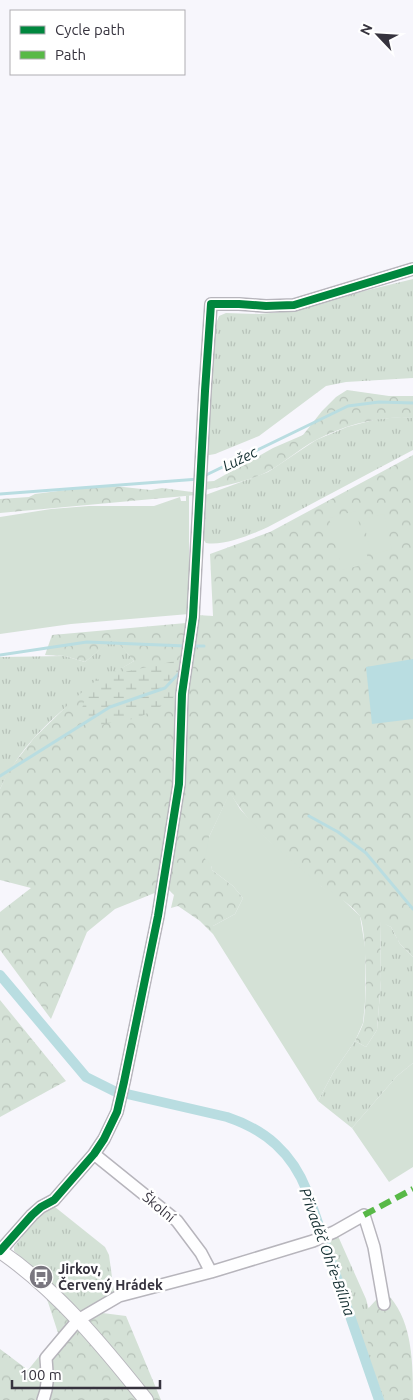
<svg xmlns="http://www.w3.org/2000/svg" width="413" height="1400" viewBox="0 0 413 1400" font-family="Ubuntu,sans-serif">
	<defs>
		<pattern id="grass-tufts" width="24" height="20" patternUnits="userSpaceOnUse" patternTransform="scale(1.25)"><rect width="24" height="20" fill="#d4e1d6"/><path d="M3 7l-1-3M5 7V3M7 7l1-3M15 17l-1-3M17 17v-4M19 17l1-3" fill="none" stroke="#b7c2b9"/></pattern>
		<pattern id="forest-crowns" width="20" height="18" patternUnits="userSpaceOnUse" patternTransform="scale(1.25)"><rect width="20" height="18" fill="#d4e1d6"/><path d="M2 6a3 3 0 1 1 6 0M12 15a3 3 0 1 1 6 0" fill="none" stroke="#b7c2b9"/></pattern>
		<pattern id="wetland-marsh" width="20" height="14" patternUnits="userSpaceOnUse" patternTransform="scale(1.25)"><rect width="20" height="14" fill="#d4e1d6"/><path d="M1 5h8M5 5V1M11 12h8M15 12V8" fill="none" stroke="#b7c2b9"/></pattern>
	</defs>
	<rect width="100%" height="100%" fill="#f7f6fc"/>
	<path fill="url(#grass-tufts)" d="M413 279V378L346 382 326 386 259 436 215 454 204 456 212 334 219 316 226 313 259 314 295 311 356 293Z
		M402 417 413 418V450L268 527C251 535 224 546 206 543L200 535V497L268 472 316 440 347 427 377 419Z
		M114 637 134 661C81 692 27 731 0 789V657L65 656 85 662Z
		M380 921 391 927 400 944 413 957V1063L397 1076 352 1128 318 1101 333 1073 355 1041 366 1047 377 1030 381 980Z
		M55 1207 105 1247 109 1255 114 1292C106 1303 102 1299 93 1304 90 1306 86 1309 83 1311L79 1310 14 1251V1247L22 1237 20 1235C29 1224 40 1208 55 1207Z
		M338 1236 366 1299 393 1400H384L327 1241Z"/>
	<path fill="url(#forest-crowns)" d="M347 390 389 396H413V418C380 415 345 425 316 440 299 449 284 463 267 472 247 482 223 486 201 491V482L214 481 273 448 303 435 322 411 336 397Z
		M413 455V957L400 944 391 927 380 922 381 980 377 1030 366 1047 355 1041C358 1035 361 1029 363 1024 367 1009 367 924 359 915 347 900 333 895 319 885 286 860 252 829 230 793L209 837 212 870 233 886 243 898 235 914 213 926V934L200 921 178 906 171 908 174 895 167 888 115 909 87 932 51 1019 0 950V912L31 888 0 880V789L9 770 34 738 72 701 88 687 134 661 114 638 85 662 65 656 45 655 52 635 186 623 197 615 213 616 210 554 270 532Z
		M105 485 151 490 162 488 207 494 0 513V499L29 497 35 494Z
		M0 1000 66 1081 0 1117Z
		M0 1241 79 1310 126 1316 161 1400H0V1349L28 1370 58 1333 46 1296 0 1258Z
		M390 1297C413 1324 413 1365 413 1400H385L365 1333V1312L376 1300Z"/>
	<path fill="url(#wetland-marsh)" d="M189 658 190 671 171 701 138 718 94 726 83 722 81 711 90 685 101 677Z"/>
	<path fill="#d4e1d6" d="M189 495V614L71 624 0 634V517L51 509 89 506H154L180 497 181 501H186V496Z
		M356 511 369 563 342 570 329 518Z
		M384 514 392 549 371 555 363 519Z
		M230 792 240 809 270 842 321 886 340 897 360 916 365 947V1002L363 1023 355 1041 333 1073 318 1101 213 934V926L235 914 243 898 233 886 212 870V867L205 859 209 837Z
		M413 1063V1167L389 1182 352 1128 397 1076Z"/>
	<path fill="#b9dde1" d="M413 659V719L372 724 366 667Z"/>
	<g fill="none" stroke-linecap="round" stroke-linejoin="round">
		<path stroke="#b9dde1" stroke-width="3" d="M204 476 348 406 379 402 413 403
			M0 494 199 479
			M0 655 87 642 186 646
			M192 659 195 646H204
			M0 776 110 707 165 688 181 671
			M309 816 338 832 366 853 413 909"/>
		<path stroke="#b9dde1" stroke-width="10" d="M0 975 86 1077 114 1091 227 1117C266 1130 292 1153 307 1191L379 1400"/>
		<g stroke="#b7b5bc" stroke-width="14">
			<path id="minor" d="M94 1154 177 1221 201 1253 211 1272
				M0 1251 32 1215 41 1207 54 1200 94 1154 104 1139 117 1112 124 1082 158 916 179 784 182 694 193 617 205 391 211 304H239L266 306 294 305 413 269
				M43 1400C49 1386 47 1373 46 1358L78 1320 119 1296 211 1272 313 1241 334 1232 364 1215 374 1247 384 1304"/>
		</g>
		<g stroke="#b7b5bc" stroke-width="16">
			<path id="tertiary" d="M0 1251C57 1290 103 1346 146 1400"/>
		</g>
		<use href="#minor" stroke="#fefeff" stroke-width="11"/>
		<use href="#tertiary" stroke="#fefeff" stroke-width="14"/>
		<path stroke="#58b947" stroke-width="6" stroke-dasharray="12 6" stroke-linecap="butt" d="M364 1215 413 1189"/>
		<g stroke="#fff" stroke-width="11">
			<path id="cycleway" d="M0 1251 32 1215 41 1207 54 1200 94 1154 104 1139 117 1112 124 1082 158 916 179 784 182 694 193 617 205 391 211 304H239L266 306 294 305 413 269"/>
		</g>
		<use href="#cycleway" stroke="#00873e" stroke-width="8"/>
	</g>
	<defs>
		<g id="bus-disc" transform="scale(1.25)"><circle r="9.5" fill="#7a7780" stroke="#fff"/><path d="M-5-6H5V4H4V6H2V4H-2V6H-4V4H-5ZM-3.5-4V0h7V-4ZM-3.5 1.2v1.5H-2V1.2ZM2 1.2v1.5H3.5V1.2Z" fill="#fff"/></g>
	</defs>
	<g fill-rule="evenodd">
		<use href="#bus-disc" x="41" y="1277"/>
	</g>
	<g text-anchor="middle" stroke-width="5" stroke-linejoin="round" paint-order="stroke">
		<g font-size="14" fill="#36333e" stroke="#fff">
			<text transform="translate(159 1207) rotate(40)" y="5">Školní</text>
		</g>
		<g font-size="14" font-weight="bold" fill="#36333e" stroke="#fff" text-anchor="start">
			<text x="58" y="1274">Jirkov,<tspan x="58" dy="16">Červený Hrádek</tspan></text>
		</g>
		<g font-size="15" font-style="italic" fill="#132e30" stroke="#fff">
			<text transform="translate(240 459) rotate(-26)" y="5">Lužec</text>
			<text transform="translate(327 1252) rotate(70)" y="5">Přivaděč Ohře-Bílina</text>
		</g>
	</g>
	<rect x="10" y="10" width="175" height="65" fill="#ffffff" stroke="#afadb2"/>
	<rect x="20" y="26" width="25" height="8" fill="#00873e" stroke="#afadb2"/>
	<text x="55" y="35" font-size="15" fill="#36333e">Cycle path</text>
	<rect x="20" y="51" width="25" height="8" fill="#58b947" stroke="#afadb2"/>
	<text x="55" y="60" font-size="15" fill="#36333e">Path</text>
	<g transform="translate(378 35) rotate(295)" stroke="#ffffff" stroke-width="4" paint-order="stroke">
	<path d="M0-4L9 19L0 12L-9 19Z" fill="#36333e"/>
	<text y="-8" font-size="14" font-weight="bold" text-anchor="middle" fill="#36333e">N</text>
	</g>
	<path d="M12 1380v8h148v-8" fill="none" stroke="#36333e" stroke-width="2.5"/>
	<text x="20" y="1380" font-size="15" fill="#36333e" stroke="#ffffff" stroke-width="4" paint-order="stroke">100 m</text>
</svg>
